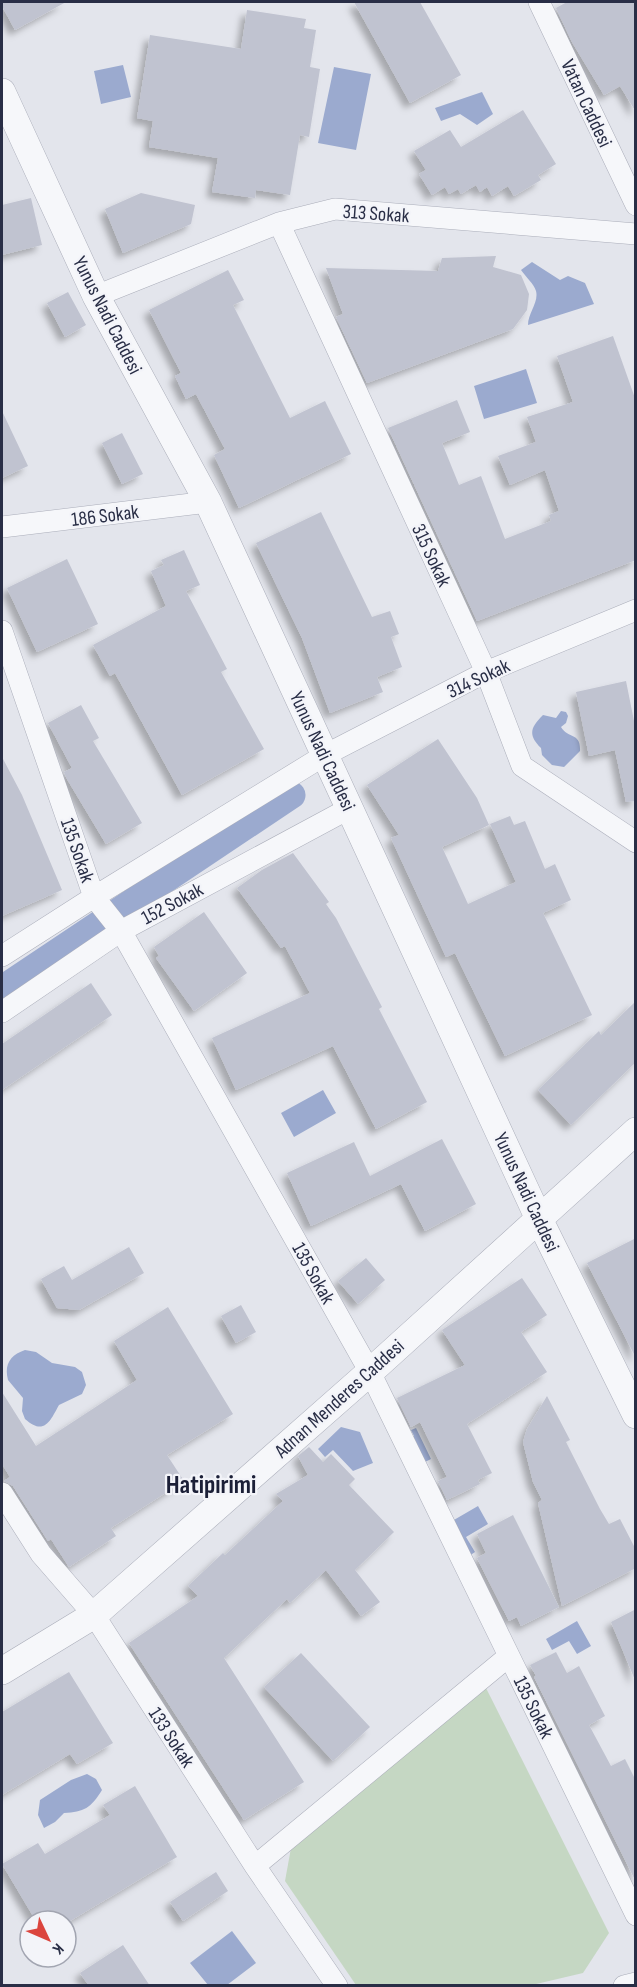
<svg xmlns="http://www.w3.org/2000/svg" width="637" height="1987" viewBox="0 0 637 1987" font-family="'Sofia Sans Condensed',sans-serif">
	<defs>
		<filter id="shadow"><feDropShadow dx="-5.5" dy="5.5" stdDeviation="3" flood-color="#0004"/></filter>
	</defs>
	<rect width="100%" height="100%" fill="#e3e5ec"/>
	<path fill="#c5d7c3" d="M484 1684 609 1933 583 1973 532 1985H356L285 1881 293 1837Z"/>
	<path fill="#9baacf" d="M123 65 131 97 101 104 94 71Z
		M334 67 371 74 356 150 318 143Z
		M482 92 493 114 477 125 460 114 441 121 435 108Z
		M532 262 560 280 568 276 585 283 594 304 528 325C528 313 539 302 536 291 534 284 525 276 521 270Z
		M526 369 537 403 484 419 474 386Z
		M561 711 566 712 568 716 566 723 561 727C568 739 581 732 580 751L564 767 552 765 542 755 541 748C528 735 530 728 543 715L556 718Z
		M323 1090 336 1113 294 1137 281 1113Z
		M25 1350 36 1352 52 1363 75 1367 82 1372 86 1385 82 1394 59 1405C51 1419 45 1437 25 1419L22 1411 23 1398 8 1380C4 1365 10 1355 25 1350Z
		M341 1427 360 1432 373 1463 353 1471 333 1450 325 1457 318 1449Z
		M416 1428 431 1459 421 1464 409 1439 414 1436 411 1430Z
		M478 1506 488 1524 466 1537 475 1552 466 1558 447 1524Z
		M577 1621 591 1646 577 1654 569 1641 552 1650 546 1639Z
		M87 1774 96 1779 102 1790C91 1808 84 1812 64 1813L55 1822 44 1828 38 1815 40 1800 71 1780Z
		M232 1931 256 1963 227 1985H208L190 1963Z"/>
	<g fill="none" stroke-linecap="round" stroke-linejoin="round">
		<path stroke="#9baacf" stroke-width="27" d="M2 989 292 795"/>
	</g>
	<path fill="#c0c3d0" filter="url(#shadow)" d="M2 2H66L15 30 2 6Z
		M354 2H420L461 75 410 103Z
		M567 2H636V112L620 86 604 95 572 42 556 8Z
		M247 10 306 19 304 28 316 30 310 67 320 69 309 137 300 135 290 195 256 190 255 198 212 192 218 158 149 147 153 121 137 118 150 35 241 49Z
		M523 110 556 164 538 175 541 180 514 196 508 186 492 196 487 187 480 192 476 185 461 194 458 189 449 194 445 187 432 195 419 174 426 170 414 151 450 130 461 147Z
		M141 193 195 205 191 224 123 253 105 209Z
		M31 198 42 245 2 255V205Z
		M496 256 493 267 521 275 529 294 527 310 513 329 367 383 336 317 343 314 326 268 438 271 442 258Z
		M228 270 244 300 233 305 290 418 325 401 351 454 239 508 214 455 225 449 196 394 186 399 175 376 181 373 149 310Z
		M68 292 86 325 65 337 47 303Z
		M613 336 636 401V560L477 621 388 428 457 400 470 432 442 443 459 485 481 476 505 539 551 521 549 515 559 511 545 470 510 485 498 456 536 442 527 417 573 402 557 356Z
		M2 411 28 466 2 478Z
		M122 433 143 474 122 484 102 443Z
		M321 512 372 617 390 611 399 634 391 637 402 667 377 677 383 692 330 713 302 638 256 543Z
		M184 550 200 585 186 591 227 669 221 672 264 749 182 795 115 673 110 676 93 645 166 606 151 571 164 565 161 560Z
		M67 559 98 624 37 652 7 588Z
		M626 681 636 731V801L626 802 615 750 589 756 576 692Z
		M81 705 99 738 93 741 142 823 106 844 67 779 64 772 72 768 48 723Z
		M438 739 477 798 489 825 442 847 468 904 516 882 490 824 510 816 514 825 525 821 545 869 555 864 571 900 543 913 592 1015 505 1056 455 953 446 957 391 838 399 835 367 785Z
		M2 757 22 795 62 890 2 916Z
		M293 853 329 902 326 904 336 918 382 1007 379 1009 427 1102 376 1129 333 1046 236 1090 212 1038 310 993 285 946 281 948 237 888 262 870Z
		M204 912 247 973 194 1011 156 958 159 956 154 947Z
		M91 983 112 1015 2 1090V1044Z
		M636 1001V1062L571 1125 538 1090 599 1031 601 1035Z
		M442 1139 476 1204 425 1231 401 1184 311 1226 287 1173 354 1142 370 1176Z
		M636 1238V1358L587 1263Z
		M129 1247 144 1273 79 1310 57 1308 41 1279 64 1266 72 1280Z
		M366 1258 385 1280 358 1304 338 1281Z
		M522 1278 547 1315 521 1332 547 1372 467 1424 492 1473 478 1480 480 1484 447 1500 438 1481 447 1477 420 1422 411 1427 397 1398 465 1365 442 1330Z
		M241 1305 256 1332 236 1343 221 1316Z
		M168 1307 233 1414 167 1455 184 1481 111 1528 116 1536 69 1567 51 1539 48 1541 13 1486 4 1481 10 1477 2 1464V1392L36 1446 137 1380 114 1341Z
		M547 1396 570 1440 566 1442 600 1509 609 1524 620 1519 636 1550V1568L562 1606 538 1503 542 1500 533 1482 523 1442 527 1429Z
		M309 1447 323 1462 331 1454 355 1479 349 1485 394 1532 355 1570 380 1602 361 1616 326 1570 290 1603 287 1599 224 1658 304 1782 244 1820 129 1643 198 1596 188 1586 223 1553 225 1555 283 1501 276 1494 308 1475 298 1456Z
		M513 1515 559 1607 521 1626 517 1617 509 1621 477 1558 486 1553 477 1534Z
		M636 1609 635 1680 611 1622Z
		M556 1652 567 1673 579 1666 605 1716 589 1725 611 1766 625 1759 636 1781V1882L534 1677 536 1676 530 1665Z
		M301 1653 370 1727 333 1761 264 1687Z
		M69 1672 113 1743 77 1764 70 1754 2 1795V1712Z
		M135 1786 177 1857 70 1921H36L2 1864 38 1843 45 1854 110 1815 103 1805Z
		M216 1872 228 1891 183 1921 170 1902Z
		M123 1945 150 1986H89L80 1973Z"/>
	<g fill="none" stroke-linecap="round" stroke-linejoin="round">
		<g stroke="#abaeba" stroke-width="22">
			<path id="minor" d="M539 2 636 205
				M279 223 486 672 522 766 636 842
				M96 296 279 223 335 209 636 234
				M2 527 208 502
				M2 631 94 897 121 931 370 1372 636 1915
				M2 956 94 897 325 755 486 672 636 610
				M2 1012 121 931 350 808
				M2 1493 41 1554 94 1615 255 1866 337 1986
				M255 1866 509 1656
				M624 1986 636 1983"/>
		</g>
		<g stroke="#abaeba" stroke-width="28">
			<path id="tertiary" d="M2 92 96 296 208 502 539 1219 636 1415
				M2 1671 94 1615 370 1372 636 1131"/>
		</g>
		<use href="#minor" stroke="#f6f7fa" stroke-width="21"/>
		<use href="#tertiary" stroke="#f6f7fa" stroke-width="27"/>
	</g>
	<g text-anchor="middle" stroke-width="4.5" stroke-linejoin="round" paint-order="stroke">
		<g font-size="20" fill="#292e46" stroke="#f3f4f9">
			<text transform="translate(587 103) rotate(65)" y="7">Vatan Caddesi</text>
			<text transform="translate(376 213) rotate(4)" y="7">313 Sokak</text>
			<text transform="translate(108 315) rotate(63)" y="7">Yunus Nadi Caddesi</text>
			<text transform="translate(105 515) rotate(-7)" y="7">186 Sokak</text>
			<text transform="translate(432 555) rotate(65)" y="7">315 Sokak</text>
			<text transform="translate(478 678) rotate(-25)" y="7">314 Sokak</text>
			<text transform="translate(323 751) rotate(65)" y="7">Yunus Nadi Caddesi</text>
			<text transform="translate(78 850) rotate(71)" y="7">135 Sokak</text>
			<text transform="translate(172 903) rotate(-28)" y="7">152 Sokak</text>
			<text transform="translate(527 1192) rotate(65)" y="7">Yunus Nadi Caddesi</text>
			<text transform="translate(314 1273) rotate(61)" y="7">135 Sokak</text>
			<text transform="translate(339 1398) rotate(-42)" y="7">Adnan Menderes Caddesi</text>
			<text transform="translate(534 1707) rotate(64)" y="7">135 Sokak</text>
			<text transform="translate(172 1737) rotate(57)" y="7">133 Sokak</text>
		</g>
		<g font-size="26" font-weight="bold" fill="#1b1f37" stroke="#f3f4f9">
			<text x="211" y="1493">Hatipirimi</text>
		</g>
	</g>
	<rect width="637" height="1987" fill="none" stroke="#292e46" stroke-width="6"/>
	<g transform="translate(48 1939) rotate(134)"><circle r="28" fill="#f3f4f9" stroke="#a2a5b1" stroke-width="1.5"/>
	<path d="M0-4.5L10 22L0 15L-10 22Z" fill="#db453e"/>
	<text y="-9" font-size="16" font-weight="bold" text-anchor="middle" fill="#292e46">K</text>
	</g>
</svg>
